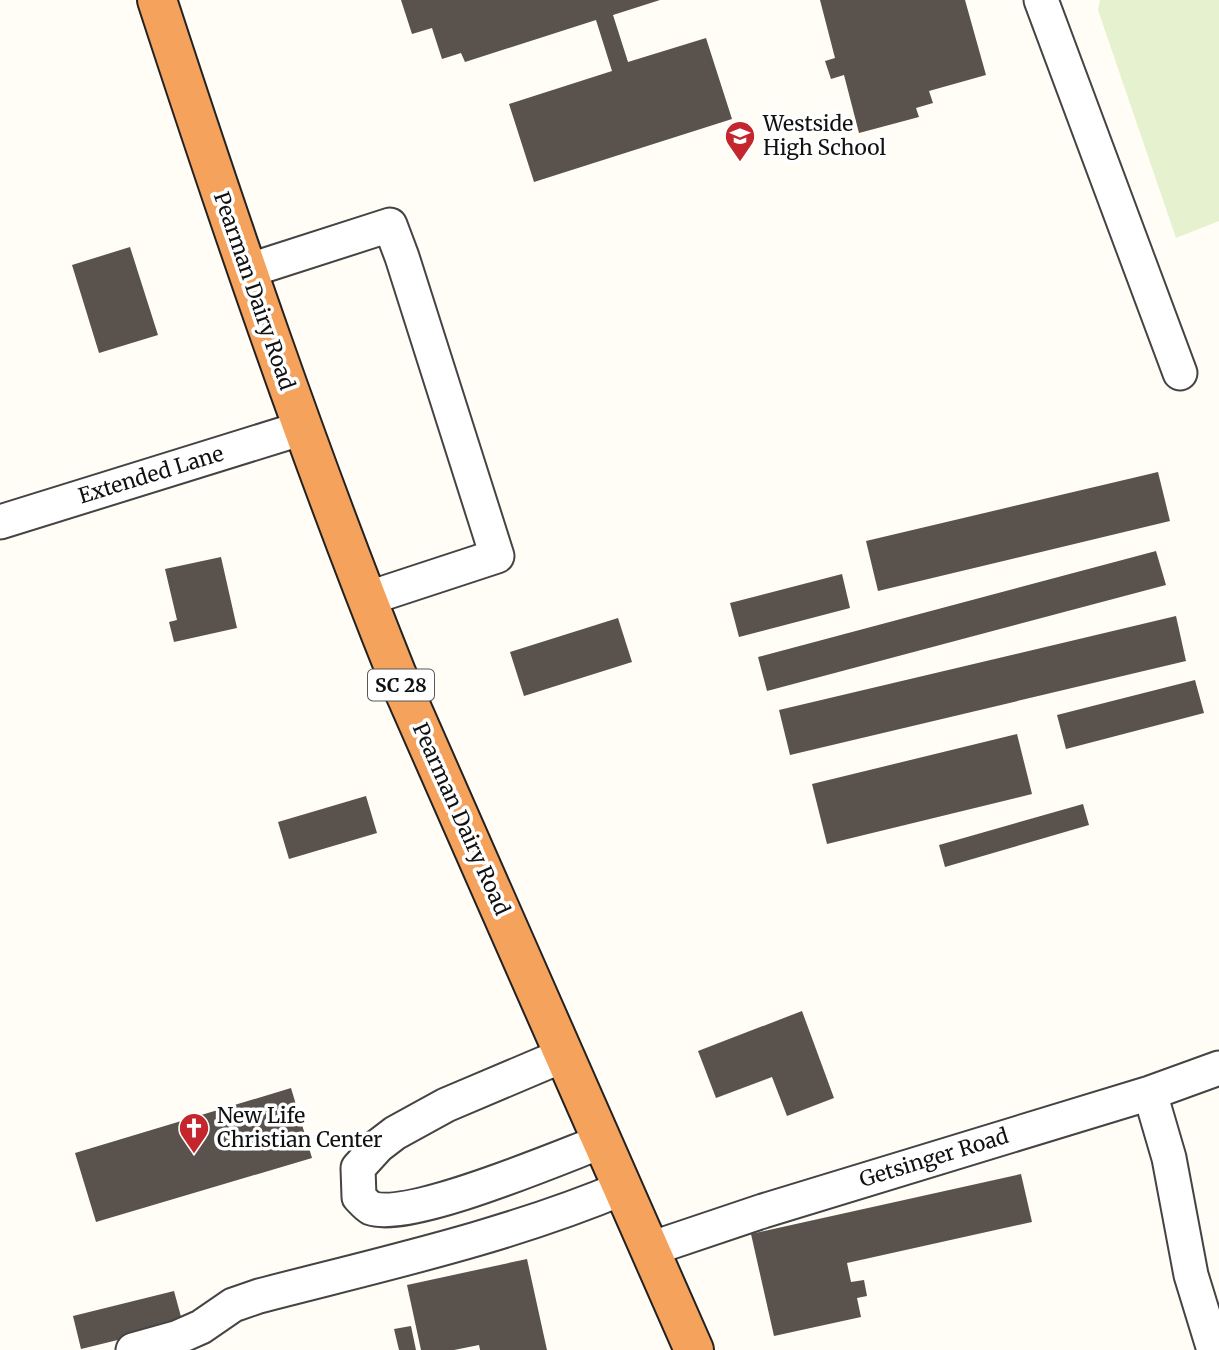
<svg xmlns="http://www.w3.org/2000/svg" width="1219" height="1350" viewBox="0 0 1219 1350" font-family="Merriweather,serif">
	<rect width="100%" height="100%" fill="#fffdf5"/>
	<path fill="#e6f2cf" d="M1100 0H1219V221L1176 238 1098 10Z"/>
	<path fill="#5a524d" d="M401 0H660L613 15 628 62 706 38 732 119 534 182 509 104 612 71 596 20 465 62 461 53 442 59 432 28 412 34Z
		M820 0H965L986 75 929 91 933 103 916 108 919 117 859 133 844 75 831 79 825 61 835 58Z
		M130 247 158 335 99 353 72 265Z
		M1158 472 1170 521 878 591 866 541Z
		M1156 551 1166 585 767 691 758 657Z
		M221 557 237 628 174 642 169 622 177 620 165 569Z
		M842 574 850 608 739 637 730 603Z
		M1176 616 1186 661 790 755 779 710Z
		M618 618 632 662 524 696 510 652Z
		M1195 680 1204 713 1066 749 1057 715Z
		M1017 734 1032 794 827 844 812 784Z
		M366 796 377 833 289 859 278 822Z
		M1083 804 1089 825 945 867 939 845Z
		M802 1011 834 1098 787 1116 772 1077 716 1098 698 1051Z
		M291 1088 312 1158 96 1222 75 1153Z
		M1021 1174 1032 1222 847 1263 851 1282 864 1280 867 1296 857 1298 861 1317 774 1336 751 1234Z
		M527 1259 547 1350H480L479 1345 454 1350H421L407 1285Z
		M174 1291 183 1324 81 1349 73 1316Z
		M411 1326 416 1350H399L394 1329Z"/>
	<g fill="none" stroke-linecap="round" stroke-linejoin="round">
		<g stroke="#444" stroke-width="37">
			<path id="minor" d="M1041 0 1180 373
				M247 271 390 225 402 257 497 556 366 599
				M0 522 303 428
				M564 1055 446 1105 395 1133 378 1146 358 1168 359 1197C362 1200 367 1206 371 1208 409 1222 560 1157 603 1141
				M1150 1093 1169 1158 1191 1275 1214 1350
				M650 1249 763 1211 1150 1093 1219 1068
				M133 1350 176 1338 201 1327 233 1305 259 1296C382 1264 506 1237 623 1188"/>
		</g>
		<g stroke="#222" stroke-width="42">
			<path id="highway" d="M157 0C231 227 308 453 397 675L694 1350"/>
		</g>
		<use href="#minor" stroke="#fff" stroke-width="33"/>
		<use href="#highway" stroke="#f5a25d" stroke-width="38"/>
	</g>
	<defs>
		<g id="school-pin" transform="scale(1.575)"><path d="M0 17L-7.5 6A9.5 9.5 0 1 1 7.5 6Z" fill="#c4262e" stroke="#fff"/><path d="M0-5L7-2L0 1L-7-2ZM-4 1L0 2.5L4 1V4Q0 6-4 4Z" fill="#fff"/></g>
		<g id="church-pin" transform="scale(1.575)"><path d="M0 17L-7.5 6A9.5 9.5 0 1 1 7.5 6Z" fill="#c4262e" stroke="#fff"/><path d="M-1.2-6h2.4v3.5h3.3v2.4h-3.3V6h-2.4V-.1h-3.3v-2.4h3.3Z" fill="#fff"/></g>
	</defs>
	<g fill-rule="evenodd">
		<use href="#school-pin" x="740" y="136"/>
		<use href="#church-pin" x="194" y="1128"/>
	</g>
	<g text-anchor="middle" stroke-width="7" stroke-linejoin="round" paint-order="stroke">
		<rect fill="#fff" stroke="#585858" stroke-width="2" x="368" y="669.5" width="66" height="31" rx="5"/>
		<g font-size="19" font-weight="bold" fill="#111">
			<text x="401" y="692">SC 28</text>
		</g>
		<g font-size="21" fill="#111" stroke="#fff" text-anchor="start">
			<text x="763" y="131">Westside<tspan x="763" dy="24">High School</tspan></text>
			<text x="217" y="1123">New Life<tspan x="217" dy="24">Christian Center</tspan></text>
		</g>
		<g font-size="21" fill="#111" stroke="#fff">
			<text transform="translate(254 291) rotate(71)" y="7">Pearman Dairy Road</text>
			<text transform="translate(151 475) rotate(-17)" y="7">Extended Lane</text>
			<text transform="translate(461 819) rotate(66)" y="7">Pearman Dairy Road</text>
			<text transform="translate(934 1158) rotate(-17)" y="7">Getsinger Road</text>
		</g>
	</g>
</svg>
